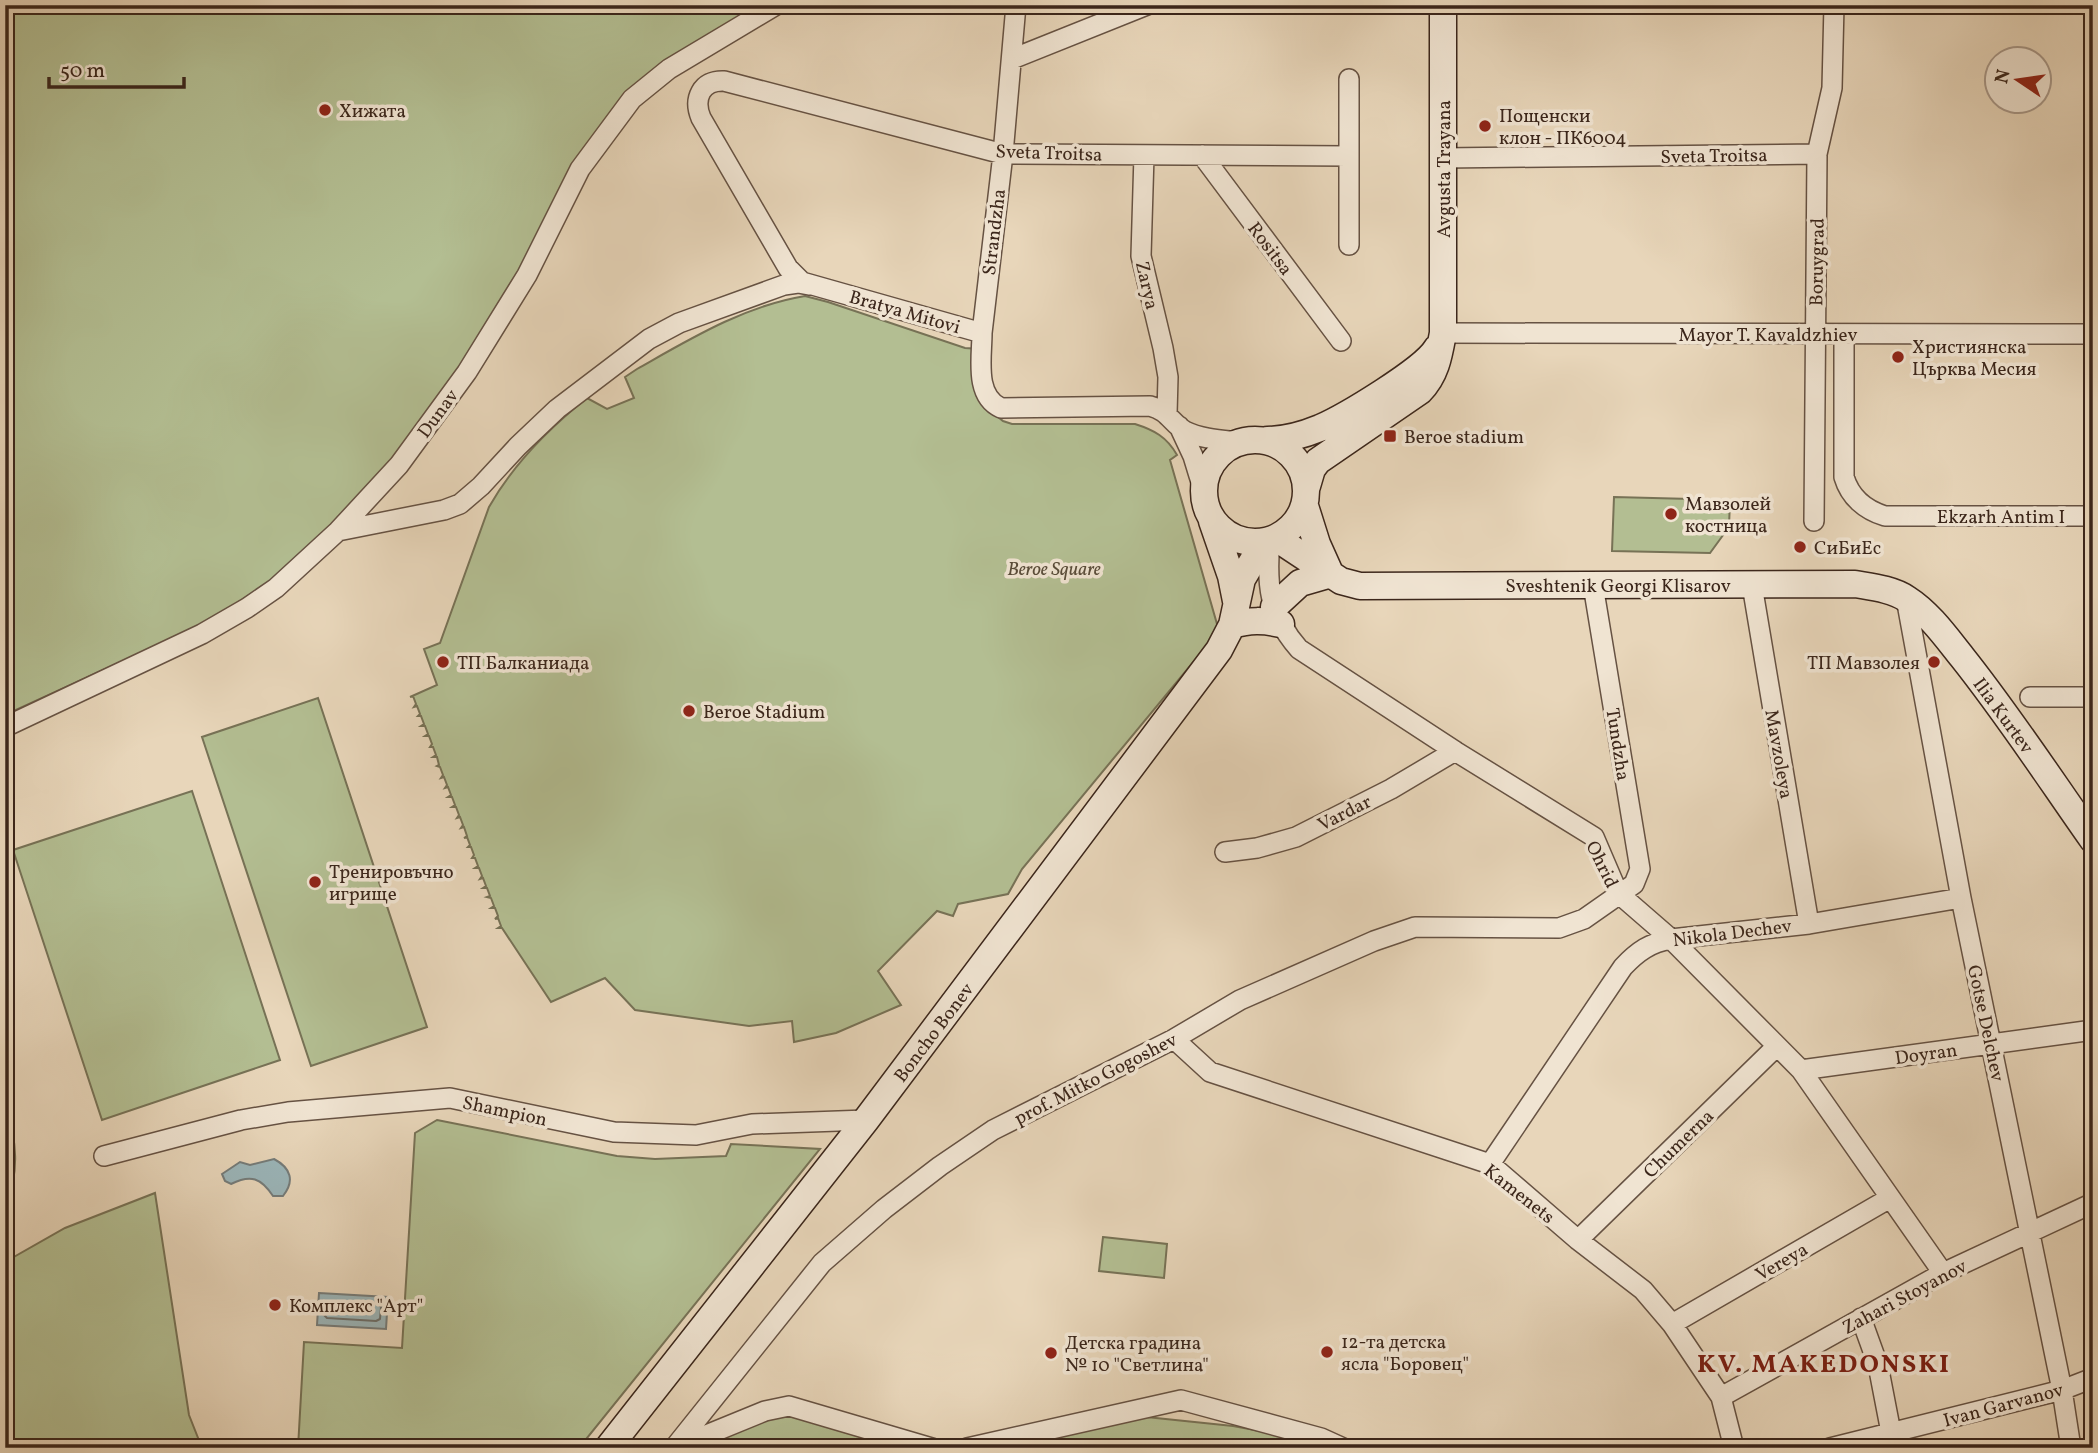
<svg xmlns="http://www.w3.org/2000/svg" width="2098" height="1453" viewBox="0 0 2098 1453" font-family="Vollkorn,serif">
	<rect width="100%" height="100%" fill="#e8d6ba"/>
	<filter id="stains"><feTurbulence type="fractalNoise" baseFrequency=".00286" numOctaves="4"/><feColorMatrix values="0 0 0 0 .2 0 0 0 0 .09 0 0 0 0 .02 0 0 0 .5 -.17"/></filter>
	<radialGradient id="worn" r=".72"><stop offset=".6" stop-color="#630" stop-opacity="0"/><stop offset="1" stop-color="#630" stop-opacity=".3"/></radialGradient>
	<path fill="#b3be92" stroke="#777256" stroke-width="2" d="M5 5H765L652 76 492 320 394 461 295 561 266 584 208 622 5 715Z
		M805 296 828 302 965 348 980 349 992 412 1003 421 1012 424H1135C1154 430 1167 437 1177 455L1170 460 1219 631 1022 869 1008 894 958 904 953 916 937 911 878 971 901 1005 836 1033 794 1042 792 1021 749 1026 635 1010 605 978 551 1002 502 928H498L501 926 498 918 495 919 498 916 495 908H491L494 906 491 898 487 897 490 896 487 888H483L486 886 483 878 480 879 482 876 479 868H475L478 866 475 858H472L474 855 471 847H468L470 845 467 837 464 838 467 836 464 827 461 828 463 825 460 817 457 818 459 815 456 807H452L455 805 452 797H448L451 795 448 787 445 788 447 785 444 777 441 778 443 775 440 767 437 766 439 765 437 757H433L436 755 433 747H430L432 744 429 736H425L428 734 425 726H421L424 724 421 716H418L420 714 417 706 414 707 416 704 413 696 410 697 437 685 424 649 440 643 489 507C514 463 548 429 587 398L607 409 634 398 625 377 637 369C690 339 744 306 805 296Z
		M1614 497 1730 500 1729 527 1710 553 1612 551Z
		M318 698 427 1027 311 1066 202 737Z
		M192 791 280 1060 102 1120 13 850Z
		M5 1104C17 1140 20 1172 5 1208Z
		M437 1120 617 1156 655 1159 726 1156 731 1144 820 1149 579 1448H298L304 1342 402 1348 415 1133Z
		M155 1193 189 1415 202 1448H5V1262L65 1228Z
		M1103 1237 1167 1244 1164 1278 1099 1271Z
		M767 1414H798L907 1448H687Z
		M1127 1415 1233 1426 1314 1441 1329 1448H984Z"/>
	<path fill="#9bb6ba" stroke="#757c7a" stroke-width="2" d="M274 1159C291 1168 295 1181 283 1196H273C261 1178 251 1174 231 1184L225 1181 222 1174 240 1162 250 1165Z
		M319 1293 388 1297 386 1329 317 1325Z"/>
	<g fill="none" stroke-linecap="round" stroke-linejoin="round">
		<path stroke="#6b6e6a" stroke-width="2" d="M328 1301 378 1304 381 1307 380 1319 376 1321 327 1318 324 1315 325 1303Z"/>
		<g stroke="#665243" stroke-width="22">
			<path id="street" d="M1012 59 1147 5
				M1144 155 1141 256 1163 348 1168 377 1167 414
				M1202 155 1341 341
				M1443 158 1817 154
				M1349 245V79
				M982 333 1003 154 1016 5
				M1443 333 2093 334
				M1844 334V477C1850 497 1865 510 1885 516H2093
				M1179 426 1193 456 1204 492
				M1240 442C1222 440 1201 439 1185 431 1171 423 1169 411 1150 406L1001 408C974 396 982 357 982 333L802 282 788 268 701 118C693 99 701 80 724 81L1003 154 1349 156
				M1814 521 1817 154 1832 88 1834 5
				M338 531 444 510 460 504 481 486 518 446 557 409 649 339 679 323 784 285 798 283 809 285
				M1270 540C1266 584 1269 615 1299 649L1455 751 1594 837 1618 893 1671 939 1801 1070 1943 1273
				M1752 585 1809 924
				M1906 598 1961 898 2062 1390 2071 1448
				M2030 697H2093
				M5 727 202 634 247 608 276 588 338 531 399 465 467 372 527 275 580 169 632 99 669 69 776 5
				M1225 852 1257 848 1296 837 1391 789 1455 751
				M1174 1039 1210 1072 1490 1164 1578 1240 1643 1290 1672 1324 1721 1397 1734 1448
				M1801 1070 2093 1030
				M104 1156 241 1120 288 1112 450 1098 614 1132 696 1135 752 1124 866 1120
				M1490 1164 1623 967C1638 951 1650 943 1671 939L1809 924 1961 898
				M1578 1240 1777 1046
				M1861 1318 1878 1365 1894 1448
				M1672 1324 1890 1198
				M1721 1397 1943 1273 2093 1203
				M677 1447 765 1411 789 1406 932 1448
				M674 1448 822 1263 884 1209 940 1166 993 1130 1174 1039 1240 1000 1374 941 1415 927 1559 928 1584 919 1634 884 1640 869 1593 585
				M967 1448 1181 1400 1321 1438 1343 1448
				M1830 1448 2062 1390 2093 1378"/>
		</g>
		<g stroke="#3b261b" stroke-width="29">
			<path id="secondary" d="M1204 491a51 51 0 1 1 102 0a51 51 0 1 1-102 0Z
				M1267 440C1284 440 1303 435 1320 428 1345 417 1424 370 1437 348
				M1307 486 1312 469 1318 461 1420 391C1436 375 1439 355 1443 333V5
				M1305 506 1317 544 1330 573
				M1212 521 1231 576 1236 601
				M1276 538 1341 581 1360 586 1855 584C1872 587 1892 589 1907 599 1929 613 1946 637 1962 657 2009 716 2050 779 2093 840
				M1274 607 1300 583 1331 574
				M1232 625C1250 620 1263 620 1281 624
				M608 1448 866 1120 1219 650 1232 625 1242 579 1264 542"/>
		</g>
		<use href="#street" stroke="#f0e4d2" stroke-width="19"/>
		<use href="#secondary" stroke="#f0e4d2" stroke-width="26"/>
	</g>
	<g fill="#8f2418" stroke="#f0e4d2" stroke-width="2.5">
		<circle cx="325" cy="110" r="7"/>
		<circle cx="1485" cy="126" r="7"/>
		<circle cx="1898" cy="357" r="7"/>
		<rect x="1383" y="429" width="14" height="14" rx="3.5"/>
		<circle cx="1671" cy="514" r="7"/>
		<circle cx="1800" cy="547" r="7"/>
		<circle cx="443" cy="662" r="7"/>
		<circle cx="1934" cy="662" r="7"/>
		<circle cx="689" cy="711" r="7"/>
		<circle cx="315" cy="882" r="7"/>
		<circle cx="275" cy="1305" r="7"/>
		<circle cx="1327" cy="1352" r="7"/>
		<circle cx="1051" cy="1353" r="7"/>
	</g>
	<g text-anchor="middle" stroke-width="7" stroke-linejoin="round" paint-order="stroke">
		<g font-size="19" fill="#3b261b" stroke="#f0e4d2" text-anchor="start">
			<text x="339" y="117">Хижата</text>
			<text x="1499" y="122">Пощенски<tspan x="1499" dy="22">клон - ПК6004</tspan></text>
			<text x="1912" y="353">Християнска<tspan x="1912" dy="22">Църква Месия</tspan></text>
			<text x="1404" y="443">Beroe stadium</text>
			<text x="1685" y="510">Мавзолей<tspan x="1685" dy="22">костница</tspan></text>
			<text x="1814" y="554">СиБиЕс</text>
			<text x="457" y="669">ТП Балканиада</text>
			<text x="1920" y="669" text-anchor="end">ТП Мавзолея</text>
			<text x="703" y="718">Beroe Stadium</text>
			<text x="329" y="878">Тренировъчно<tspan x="329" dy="22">игрище</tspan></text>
			<text x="289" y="1312">Комплекс "Арт"</text>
			<text x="1341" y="1348">12-та детска<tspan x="1341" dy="22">ясла "Боровец"</tspan></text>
			<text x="1065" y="1349">Детска градина<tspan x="1065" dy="22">№ 10 "Светлина"</tspan></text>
		</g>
		<g font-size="19" fill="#3b261b" stroke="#f0e4d2">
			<text transform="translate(1049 152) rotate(2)" y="7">Sveta Troitsa</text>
			<text transform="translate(1714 155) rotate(-1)" y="7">Sveta Troitsa</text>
			<text transform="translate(1443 169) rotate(-90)" y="7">Avgusta Trayana</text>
			<text transform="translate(993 232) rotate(-83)" y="7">Strandzha</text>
			<text transform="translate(1271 248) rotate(53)" y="7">Rositsa</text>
			<text transform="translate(1816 262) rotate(-89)" y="7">Boruygrad</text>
			<text transform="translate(1148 285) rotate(77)" y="7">Zarya</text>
			<text transform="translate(905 311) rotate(16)" y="7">Bratya Mitovi</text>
			<text x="1768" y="341">Mayor T. Kavaldzhiev</text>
			<text transform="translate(437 413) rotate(-54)" y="7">Dunav</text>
			<text x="2001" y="523">Ekzarh Antim I</text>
			<text x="1618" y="592">Sveshtenik Georgi Klisarov</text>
			<text transform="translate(2004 715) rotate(54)" y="7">Ilia Kurtev</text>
			<text transform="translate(1619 744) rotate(81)" y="7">Tundzha</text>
			<text transform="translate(1780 754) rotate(80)" y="7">Mavzoleya</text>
			<text transform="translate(1344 812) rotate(-27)" y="7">Vardar</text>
			<text transform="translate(1603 864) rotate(64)" y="7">Ohrid</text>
			<text transform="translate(1732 932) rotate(-7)" y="7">Nikola Dechev</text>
			<text transform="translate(1987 1023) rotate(78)" y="7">Gotse Delchev</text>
			<text transform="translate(933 1032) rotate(-53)" y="7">Boncho Bonev</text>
			<text transform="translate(1926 1053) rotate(-8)" y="7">Doyran</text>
			<text transform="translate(1095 1078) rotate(-27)" y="7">prof. Mitko Gogoshev</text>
			<text transform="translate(505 1110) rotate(12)" y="7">Shampion</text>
			<text transform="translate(1678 1143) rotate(-44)" y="7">Chumerna</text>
			<text transform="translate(1520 1193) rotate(38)" y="7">Kamenets</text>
			<text transform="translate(1781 1261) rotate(-30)" y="7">Vereya</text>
			<text transform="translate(1904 1296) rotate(-28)" y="7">Zahari Stoyanov</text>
			<text transform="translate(2003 1404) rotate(-15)" y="7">Ivan Garvanov</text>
		</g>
		<g font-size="19" font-style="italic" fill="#594c39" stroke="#f0e4d2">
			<text x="1054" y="575">Beroe Square</text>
		</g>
		<g font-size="26" font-weight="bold" letter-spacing="2" fill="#7a1f14" stroke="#f0e4d2">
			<text x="1824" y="1372">KV. MAKEDONSKI</text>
		</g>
	</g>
	<rect width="2098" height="1453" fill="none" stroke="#e8d6ba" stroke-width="28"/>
	<rect x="7" y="7" width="2084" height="1439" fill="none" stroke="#3b261b" stroke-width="3.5"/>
	<rect x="14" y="14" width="2070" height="1425" fill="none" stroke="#3b261b" stroke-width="2"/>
	<g transform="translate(2018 80) rotate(283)"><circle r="33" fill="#f0e4d2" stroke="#a89889" stroke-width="2"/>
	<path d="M0-5L12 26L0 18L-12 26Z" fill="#8f2418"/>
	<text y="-10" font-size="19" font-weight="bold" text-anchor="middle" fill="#3b261b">N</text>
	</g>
	<path d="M49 77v10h135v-10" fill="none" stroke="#3b261b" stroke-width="3.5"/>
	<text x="60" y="77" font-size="21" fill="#3b261b" stroke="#f0e4d2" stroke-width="5" paint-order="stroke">50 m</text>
	<rect width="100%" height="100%" filter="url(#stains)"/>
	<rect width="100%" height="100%" fill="url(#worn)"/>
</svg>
